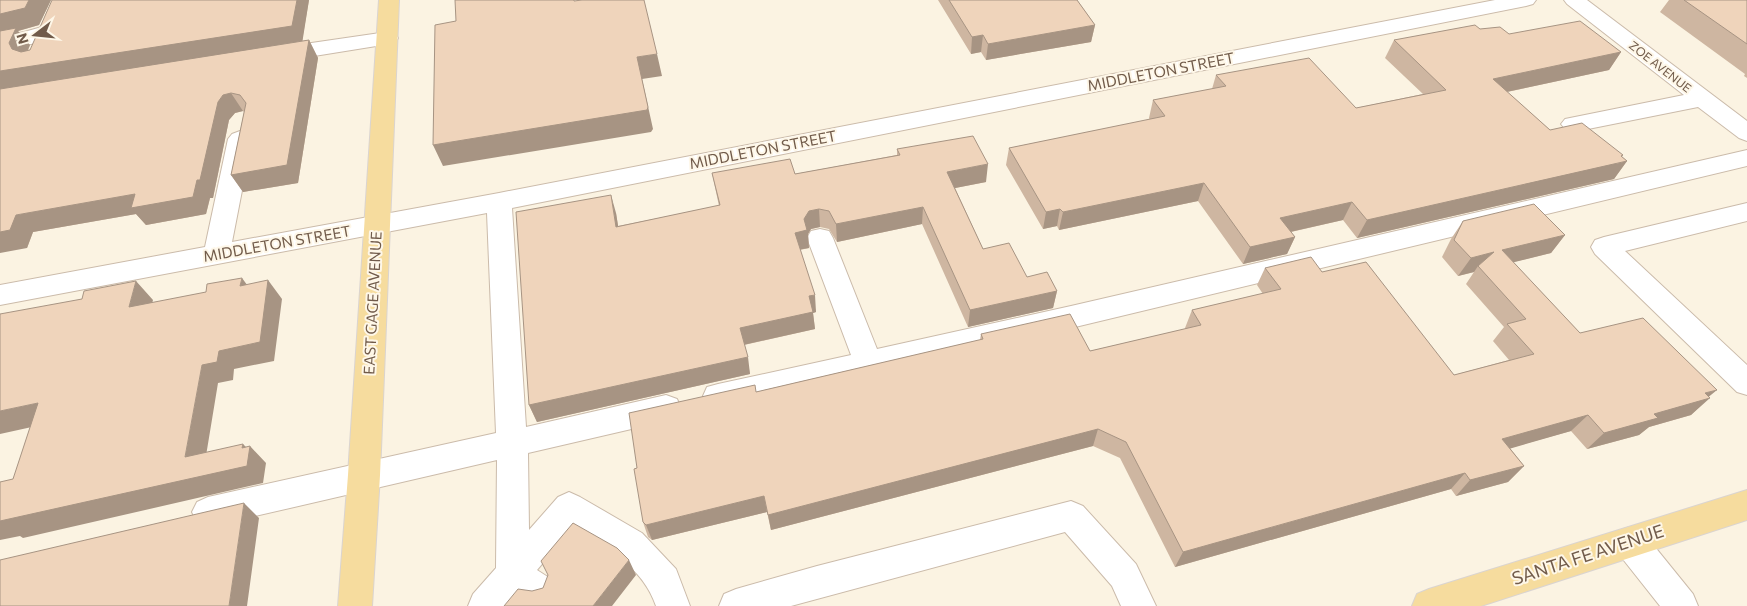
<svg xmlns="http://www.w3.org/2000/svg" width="1747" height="606" viewBox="0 0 1747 606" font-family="Commissioner,sans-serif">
	<rect width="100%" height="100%" fill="#fbf3e2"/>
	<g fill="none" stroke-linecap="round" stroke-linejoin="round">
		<g stroke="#cbbbaa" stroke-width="2">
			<path id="minor" d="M1495 0H1536L1533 4 1526 6 512 208 526 427 666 395 677 399 681 408 677 417 666 421 528 453 529 530 558 497 569 492 580 497 642 533 676 569 690 606H656C643 567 606 547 573 527L537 570 551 579 556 591 551 603C537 606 529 604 516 596L507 606H468L473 594 496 568 497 460 208 527 197 522 192 512 197 502 208 497 496 433 487 213 0 305V285L205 247 228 139 232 134 240 131 248 134 252 139 232 242 499 193Z
				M1564 0H1587L1747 121V141L1739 138 1698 107 1573 132 1565 129 1561 124 1565 119 1684 95 1567 4Z
				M49 25 56 27 60 31C51 43 15 47 0 49V37L24 32Z
				M387 32 395 33 398 38 395 43 277 62 269 60 266 55 269 50 277 48Z
				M1747 150V166L1071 328 718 408 707 405 703 396 707 387 718 384 851 355 807 238 811 231 820 229 829 231 833 238 877 349 1071 306Z
				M1747 203V221L1625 251 1747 365V395L1737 392 1595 254 1591 247 1595 240 1604 237Z
				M1071 501 1083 506 1136 564 1156 606H1121L1112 586 1065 532 791 606H719L724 594 736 589 817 566Z
				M1630 527 1642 531 1693 594 1698 606H1660L1618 553 1613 542 1618 531Z"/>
		</g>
		<g stroke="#dad4d0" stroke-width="2">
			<path id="major" d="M379 0H399L380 475 372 606H338L348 475Z
				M1747 490V520L1481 606H1412L1417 594 1429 589Z"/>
		</g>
		<use href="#minor" fill="#fff" fill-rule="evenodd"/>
		<use href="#major" fill="#f6dc9e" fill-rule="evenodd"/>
	</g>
	<path fill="#ceb6a1" d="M0 0H51L39 25 18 31 30 45 28 51 309 0 302 41 309 40 318 58 298 183 243 192 231 175 244 112 243 111 235 113 229 120 213 198H210L206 214 146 225 136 214 33 232 27 248Z
		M938 0H1077L1095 25 1091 42 986 60 981 52 971 54Z
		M1669 0H1747V78L1744 76 1745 74 1660 12Z
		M1480 29 1509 34 1621 52 1609 70 1507 92 1550 130 1622 157 1627 161 1614 179 1357 238 1343 220 1291 232 1295 237 1287 254 1243 264 1198 201 1059 230 1057 226 1043 229 1006 165 1009 148 1150 120 1149 118 1153 100 1212 89 1216 75 1356 108 1423 94 1385 58 1394 40Z
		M897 149 986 182 955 188 983 249 1027 277 1057 291 1053 308 968 327 922 224 837 242 829 229 820 227 811 229 808 234 809 248 800 250 816 312 813 313 815 329 744 345 750 374 537 422 529 405 616 213 618 226 719 206 712 173 795 174 897 155Z
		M1463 221 1565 235 1551 253 1513 262 1580 333 1709 397 1691 415 1649 427 1639 435 1587 449 1571 431 1510 448 1524 466 1508 482 1456 496 1451 489 1175 567 1120 458 1093 446 771 530 767 512 652 540 648 537 643 522 637 468 756 392 980 340 981 334 1090 351 1185 329V328L1192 310 1263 294 1257 285 1265 268 1322 272 1454 375 1509 360 1493 341 1504 327 1466 284 1474 272 1458 276 1442 257 1451 239Z"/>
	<path fill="#a79483" d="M29 0H51L39 25 18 31 30 45 23 60 12 49 9 43 0 35V14Z
		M297 0H309L302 44 0 92V71Z
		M1095 25 1091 42 986 60 988 44Z
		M983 35 981 52 971 54 972 37Z
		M309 40 318 58 298 183 243 192 231 175Z
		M1621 52 1609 70 1483 97 1493 79Z
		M657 54 662 76 642 79 653 129 651 132 443 166 433 145 637 57Z
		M231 93 243 111 235 113 229 120 213 198H210L206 214 146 225 136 214 33 232 27 248 0 253V232L16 215 135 194 197 180 218 102 223 95Z
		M1623 155 1616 164 1627 161 1614 179 1357 238 1367 220Z
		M988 164 986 182 945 190 947 172Z
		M1204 183 1198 201 1059 230 1063 212Z
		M611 195 616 213 621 244 616 227Z
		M1352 202 1343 220 1272 236 1280 218Z
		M923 207 922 224 837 242 836 224Z
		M819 209 820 227 811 229 808 234 809 248 797 250 795 233 809 211Z
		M1060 209 1057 226 1043 229 1046 212Z
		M1565 235 1551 253 1490 268 1502 250Z
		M1295 237 1287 254 1243 264 1250 247Z
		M1494 252 1478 266 1474 272 1458 276 1471 258Z
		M242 278 256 297 240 286Z
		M268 280 282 299 274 361 234 369 233 380 218 383 203 474 185 457 202 365 219 351Z
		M136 281 153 300 146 326 129 307Z
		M1057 291 1053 308 968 327 970 310Z
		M815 295 816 312 813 313 815 329 743 345 740 328 809 296Z
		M748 357 750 374 537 422 529 405Z
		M1717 390 1706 399 1710 398 1691 415 1649 427 1639 435 1587 449 1604 433 1705 393Z
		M38 403 59 421 0 434V411Z
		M1588 415 1571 431 1488 455 1502 439Z
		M1098 429 1093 446 771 530 768 515Z
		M243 444 249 450 250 446 266 463 263 483 23 538 20 536 0 540V518L242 448Z
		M1524 466 1508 482 1456 496 1470 480Z
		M1465 473 1451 489 1175 567 1183 552Z
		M764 496 767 512 652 540 646 525Z
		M244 503 259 518 247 606H229Z
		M629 560 636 575 612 606H593Z"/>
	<path fill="#efd4bb" stroke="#a79483" d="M0 0H29L25 8 0 14Z
		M52 0H297L292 26 0 71V31L16 28 9 43 12 49 21 52 30 50Z
		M455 0H574V1L582 0H644L657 54 637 57 648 107 647 110 433 145 435 25 456 21Z
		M949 0H1077L1095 25 988 44 983 35 972 37Z
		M1684 0H1747V44Z
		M1580 21 1621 52 1493 79 1550 130 1582 123 1623 155 1621 156 1627 161 1367 220 1352 202 1280 218 1295 237 1250 247 1204 183 1063 212 1060 209 1046 212 1009 148 1165 116 1153 100 1226 86 1216 75 1309 58 1356 108 1446 90 1394 40 1475 25 1480 29 1500 27 1509 34Z
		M309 40 287 165 231 175 246 103 240 95 231 93 223 95 218 102 200 180H197L193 197 131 208 135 194 16 215 10 230 0 232V89Z
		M973 136 988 164 947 172 983 249 1009 243 1027 277 1047 272 1057 291 970 310 923 207 836 224 829 211 819 209 809 211 804 219 807 230 795 233 815 295 809 296 813 312 740 328 748 357 529 405 516 212 611 195 616 227 720 205 712 173 790 159 795 174 900 155 897 149Z
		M1534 204 1565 235 1502 250 1580 333 1643 318 1717 390 1705 393 1710 398 1654 414 1658 418 1604 433 1588 415 1502 439 1524 466 1470 480 1465 473 1183 552 1126 442 1098 429 768 515 764 496 646 525 643 522 634 469 637 468 629 413 755 385 756 392 983 339 981 334 1070 314 1090 351 1201 325 1192 310 1281 289 1265 268 1311 257 1322 272 1366 262 1454 375 1534 354 1507 324 1526 319 1478 266 1494 252 1471 258 1454 240 1463 221Z
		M242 278 240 286 268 280 260 342 219 351 217 362 202 365 185 457 243 444 242 448 250 446 247 466 0 521V482L13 479 38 403 0 411V314L82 299 84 291 136 281 129 307 206 292 207 284Z
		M244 503 229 606H0V560Z
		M573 523 617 548 629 560 593 606H504L518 589 532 591 543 588 548 575 541 561Z"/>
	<g text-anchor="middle" stroke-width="4" stroke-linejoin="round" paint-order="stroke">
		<g font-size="12" fill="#715b4a" stroke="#fef7e8">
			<text transform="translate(1660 67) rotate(38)" y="4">ZOE AVENUE</text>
		</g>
		<g font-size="15" fill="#715b4a" stroke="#fef7e8">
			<text transform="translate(1161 72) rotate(-11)" y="5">MIDDLETON STREET</text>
			<text transform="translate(763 150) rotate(-11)" y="5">MIDDLETON STREET</text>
			<text transform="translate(277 244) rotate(-10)" y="5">MIDDLETON STREET</text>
			<text transform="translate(373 303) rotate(-87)" y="5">EAST GAGE AVENUE</text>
		</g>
		<g font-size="18" fill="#715b4a" stroke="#fef7e8">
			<text transform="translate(1588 555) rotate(-18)" y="6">SANTA FE AVENUE</text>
		</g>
	</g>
	<g transform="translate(35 35) rotate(254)" stroke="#fef7e8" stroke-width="4" paint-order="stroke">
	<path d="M0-4L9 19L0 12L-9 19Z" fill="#715b4a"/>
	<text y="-8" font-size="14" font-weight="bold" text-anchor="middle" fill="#715b4a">N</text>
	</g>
</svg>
